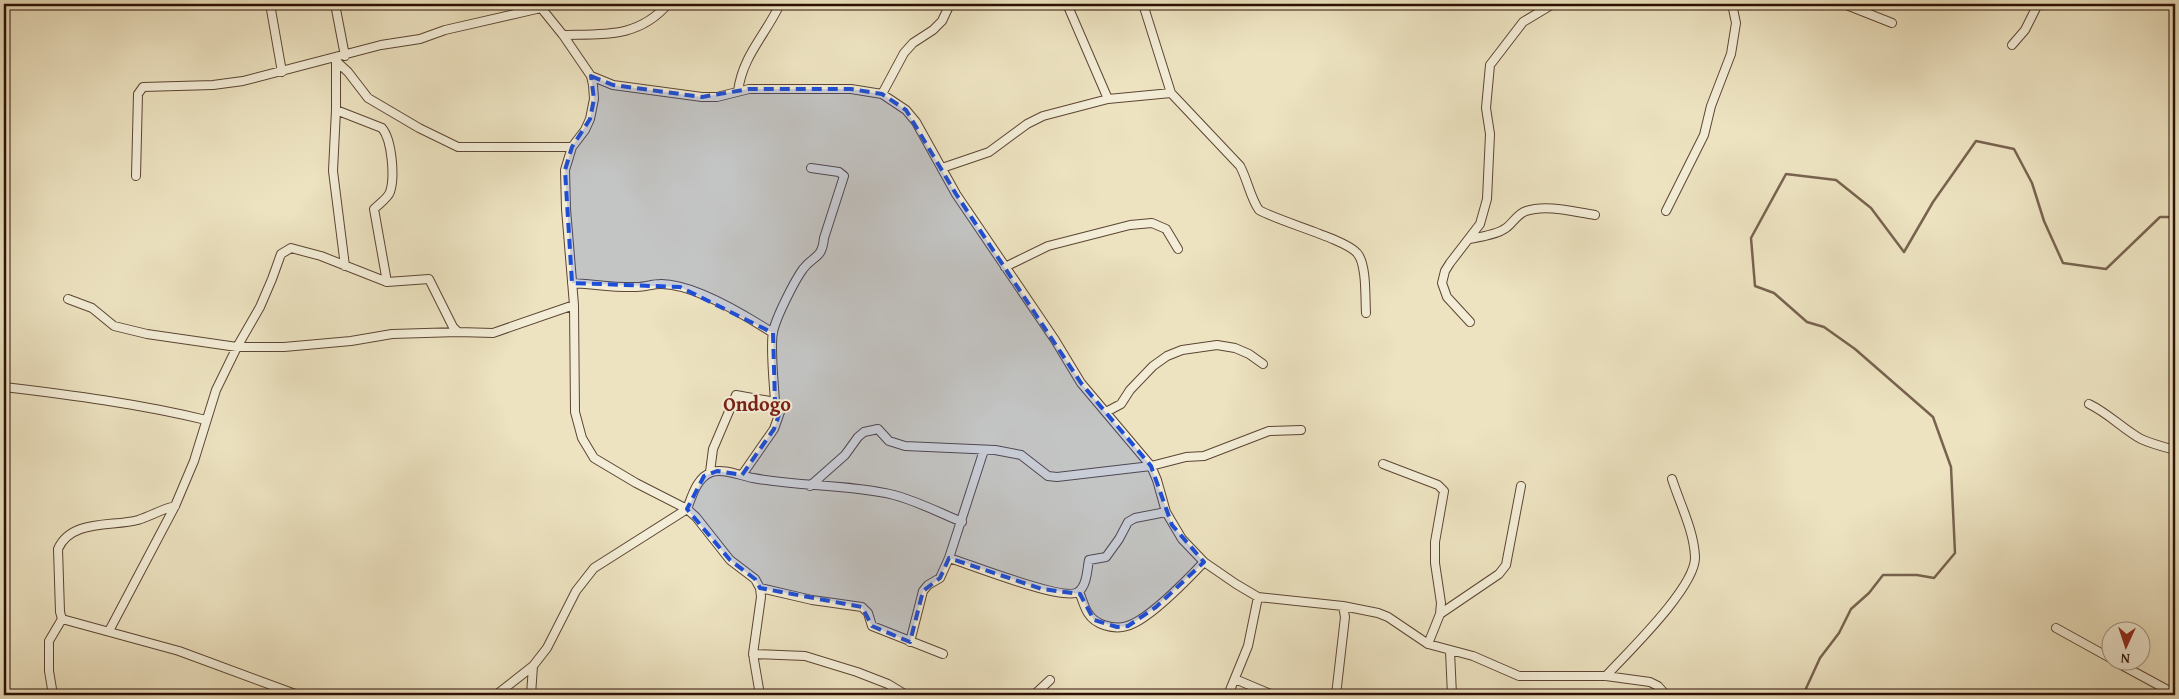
<svg xmlns="http://www.w3.org/2000/svg" width="2179" height="699" viewBox="0 0 2179 699" font-family="'Gentium Book Plus',serif">
	<rect width="100%" height="100%" fill="#ede3c1"/>
	<filter id="stains"><feTurbulence type="fractalNoise" baseFrequency=".004" numOctaves="4"/><feColorMatrix values="0 0 0 0 .2 0 0 0 0 .09 0 0 0 0 .02 0 0 0 .5 -.17"/></filter>
	<radialGradient id="worn" r=".72"><stop offset=".6" stop-color="#630" stop-opacity="0"/><stop offset="1" stop-color="#630" stop-opacity=".3"/></radialGradient>
	<g fill="none" stroke-linecap="round" stroke-linejoin="round">
		<path stroke="#78634f" stroke-width="2.5" d="M2175 304V305
			M1803 695 1820 658 1839 633 1851 609 1869 593 1883 575H1917L1934 578 1955 553 1951 467 1933 417 1855 349 1824 327 1807 322 1774 293 1755 286 1751 238 1786 174 1836 180 1871 208 1904 252 1933 202 1976 141 2014 149 2032 183 2044 221 2063 263 2106 269 2160 217H2175"/>
		<g stroke="#5c4533" stroke-width="10">
			<path id="street" d="M270 4 282 72
				M335 4 345 56
				M538 4 563 35 591 76 593 85 594 99 590 119 585 130 572 147 565 170 566 209 574 305 575 412 582 438 594 458 636 483 687 509 696 517 730 560 755 579 760 588 761 597 753 654 760 695
				M1067 4 1108 99
				M1143 4 1171 93
				M1844 4 1892 23
				M1733 5 1746 4
				M563 35C605 34 638 38 668 4
				M2012 45 2025 30 2038 4
				M336 58V110L333 171 345 266
				M336 61 348 72 368 98 419 128 458 147H572
				M591 76 613 85 702 97H717L749 89H851L882 94 906 110 916 122 956 194 1055 340 1081 383 1151 466 1157 480 1166 512 1182 539 1204 562 1236 584 1258 597 1343 606 1378 613 1388 617 1428 644 1473 656 1519 676H1606L1650 682 1658 686 1666 695
				M738 91C743 55 765 36 780 4
				M882 94 904 53 913 43 933 30 942 21 950 4
				M336 110 382 128C392 140 395 177 390 192 388 198 379 204 374 209L387 282
				M942 168 989 152 1027 124 1043 116 1108 99 1171 93 1240 166C1248 181 1250 197 1259 210 1280 222 1345 239 1357 253 1367 264 1365 299 1366 313
				M136 176 138 94 143 87 213 85 243 81 381 45 420 39 445 30 541 8
				M1666 211 1704 135 1711 106 1731 54 1736 23 1732 4
				M1469 239C1480 237 1496 235 1506 228 1513 223 1517 214 1526 211 1547 204 1574 212 1595 215
				M1005 267 1048 246 1130 225 1152 223 1166 229 1178 249
				M572 283C593 284 616 288 637 287 645 287 653 284 660 284 693 283 745 315 773 333
				M68 299 92 308 114 326 147 334 237 347H284L351 341 392 334 458 332
				M1470 322 1447 297 1442 283 1445 271 1450 263 1480 224 1487 199 1490 134 1486 108 1490 65 1523 22 1553 4
				M4 387C72 395 140 404 206 420
				M2089 404C2108 413 2123 429 2141 439 2152 444 2164 447 2175 450
				M1106 412 1121 404 1130 390 1153 366 1167 356 1182 350 1217 345 1235 348 1249 354 1263 364
				M1383 464 1438 485 1444 491 1435 542V563L1441 603 1440 614 1428 644
				M710 472 713 449 736 395 775 402
				M742 475 774 429 780 412 775 402C774 384 770 347 773 332 776 317 795 280 803 269 814 255 822 259 824 238L844 176 839 172 811 168
				M810 486 845 455 858 437 864 432 878 429 889 441 905 446 995 450 1021 455 1048 476 1057 477 1151 466 1186 457 1204 456 1269 431 1301 430
				M175 506C162 509 151 516 138 520 112 527 71 519 58 549L60 612 62 619 179 651 298 695
				M949 558C969 564 1064 602 1078 592 1087 586 1087 570 1089 560L1106 557 1119 539 1128 522 1135 518 1166 512
				M760 588 812 600 862 607 868 613 872 626 943 654
				M1079 592C1082 598 1084 607 1088 613 1095 625 1114 630 1127 626 1148 620 1188 579 1204 562
				M1440 614 1499 574 1506 565 1521 486
				M2056 628 2112 659
				M109 631 175 506 194 461 216 390 237 347 260 307 272 279 281 254 291 248 321 256 387 282 429 279 453 327 458 332 493 333 574 305
				M910 642 923 591 928 585 940 578 949 558 984 450
				M1450 651 1452 695
				M753 654 805 656 857 672 888 684 906 695
				M2116 662 2175 694
				M1606 676C1627 653 1696 587 1695 557 1694 531 1680 504 1672 479
				M1235 679 1273 695
				M53 695 49 671V641L62 619
				M496 695 533 666 547 648 576 591 594 568 687 509C692 496 697 477 712 472 724 468 741 476 753 478 799 487 848 484 894 495 917 501 940 513 962 522
				M531 695 533 666
				M1034 695 1050 680
				M1228 695 1248 646 1258 597
				M1336 695 1345 617 1343 606"/>
		</g>
		<use href="#street" stroke="#f3edd7" stroke-width="8"/>
	</g>
	<path fill="#1d4ed8" fill-opacity="0.2" stroke="#1d4ed8" stroke-width="4" stroke-dasharray="10 6" stroke-linejoin="round" d="M591 76 613 85 702 97 749 89H851L882 94 906 110 956 194 1081 383 1151 466 1172 525 1204 562 1156 607 1128 626 1117 627 1094 620 1080 594 1042 589 949 558 940 578 923 591 910 642 872 626 862 607 760 588 755 579 730 560 687 509 704 476 717 471 742 475 774 429 780 412 775 402 773 333 680 287 572 283 565 170 572 147 590 119 594 99Z"/>
	<g text-anchor="middle" stroke-width="4" stroke-linejoin="round" paint-order="stroke">
		<g font-size="20" font-weight="bold" fill="#7a1f14" stroke="#f3edd7">
			<text x="757" y="411">Ondogo</text>
		</g>
	</g>
	<rect width="2179" height="699" fill="none" stroke="#ede3c1" stroke-width="20"/>
	<rect x="5" y="5" width="2169" height="689" fill="none" stroke="#2c1004" stroke-width="2.5"/>
	<rect x="10" y="10" width="2159" height="679" fill="none" stroke="#2c1004"/>
	<g transform="translate(2126 646) rotate(183)"><circle r="24" fill="#f3edd7" stroke="#a39583"/>
	<path d="M0-4L9 19L0 12L-9 19Z" fill="#8f2418"/>
	<text y="-8" font-size="14" font-weight="bold" text-anchor="middle" fill="#2c1004">N</text>
	</g>
	<rect width="100%" height="100%" filter="url(#stains)"/>
	<rect width="100%" height="100%" fill="url(#worn)"/>
</svg>
